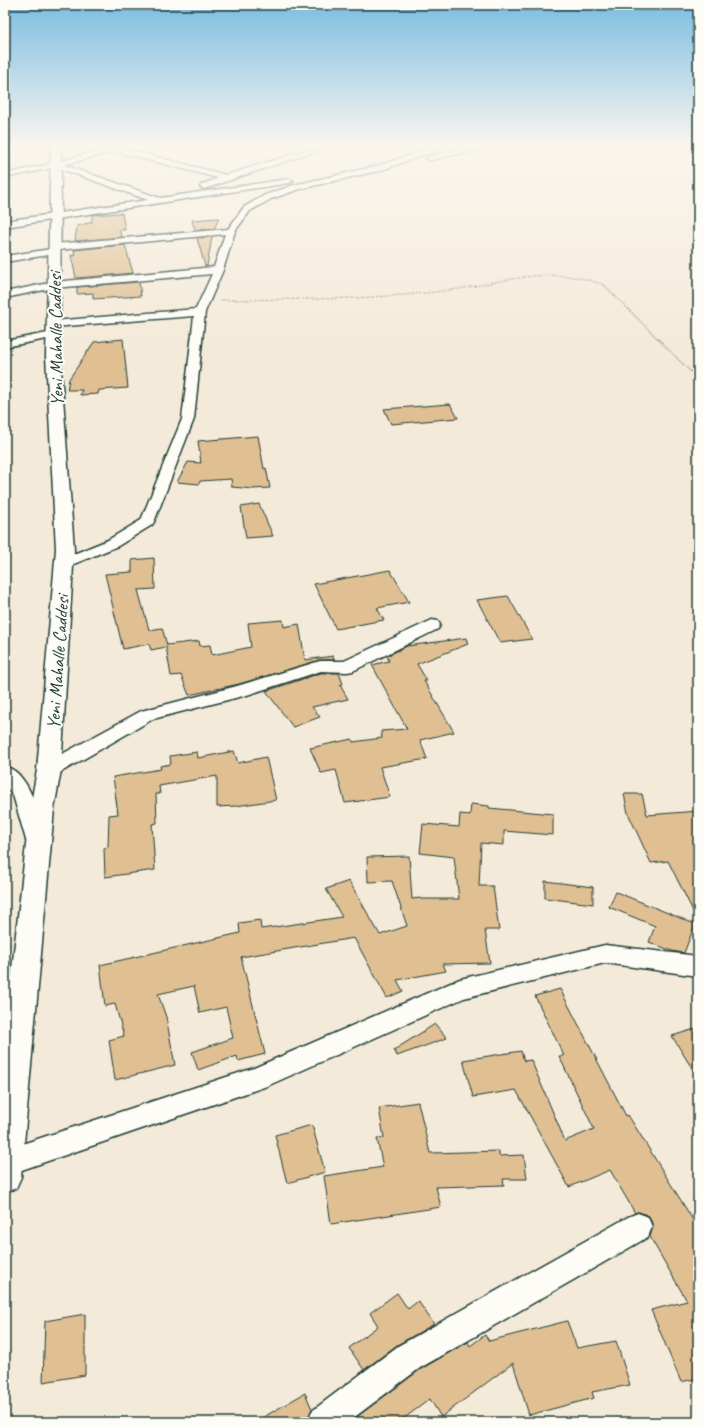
<svg xmlns="http://www.w3.org/2000/svg" width="703" height="1427" viewBox="0 0 703 1427" font-family="Caveat,sans-serif">
	<rect width="100%" height="100%" fill="#f4ead9"/>
	<filter id="ink" filterUnits="userSpaceOnUse"><feTurbulence type="fractalNoise" baseFrequency=".025" numOctaves="2"/><feDisplacementMap in="SourceGraphic" scale="8" xChannelSelector="R" yChannelSelector="G"/><feConvolveMatrix kernelMatrix="1 2 1 2 8 2 1 2 1" color-interpolation-filters="sRGB"/></filter>
	<g filter="url(#ink)">
		<path fill="#e0bf93" stroke="#1f3d34" d="M122 213 125 230H119L122 237 75 241 77 226 92 222V215Z
			M219 218 214 229 195 230 192 220Z
			M212 237 207 266H205L197 238Z
			M125 245 133 273 76 278 71 255 75 256 74 250Z
			M139 282 141 296 93 299V293L77 294V287Z
			M123 339 128 388 99 390 98 394 80 395 82 390H67L69 379 94 342Z
			M450 404 458 418 391 424 384 409Z
			M258 436 264 469 266 468 270 488 253 489 232 487 231 479 200 481 199 484 177 482 188 462 201 463 198 441Z
			M259 504 273 536 246 538 241 507Z
			M154 558 155 589 138 590 149 630 162 628 167 645 199 641 200 646 210 645 212 655 251 647 248 623 283 620 284 627 299 624 305 660 333 656 334 660H320L239 684 189 695 181 675 171 676 166 647 151 650 149 644 123 649 105 574 132 572V560Z
			M390 570 409 602 377 608 384 620 336 629 314 584Z
			M508 596 532 639 500 643 477 600Z
			M466 638 468 644 417 664 427 681H424L454 732 420 740 427 759 380 767 390 797 345 803 336 770 321 773 310 748 352 739 353 742 382 738 381 731 407 729 372 665 389 661 387 656 407 646Z
			M321 673H339L343 684 340 685 348 699 312 707 320 717 293 727 266 691Z
			M234 751 238 763 266 757 276 800 236 806 217 807V776L159 786 160 794H156L157 823 152 824 155 870 105 877 104 848 108 847 109 815 118 814 113 777 161 769 160 766 171 764 170 756 197 752 198 758Z
			M624 794H642L647 815 698 811V921L668 861 651 863 628 813Z
			M471 804 489 806V808L553 814V835L504 831V845L481 843 479 886H493L499 930H485L490 963 443 964 446 971 397 980 403 991 387 998 354 938 241 957 265 1054 238 1061 237 1056 198 1070 192 1052 233 1038 226 1007 200 1013 194 986 158 994 166 1017 175 1065 115 1080 109 1040 124 1036 115 1004 105 1006 100 965 240 933 239 923 260 920 261 929 342 917 326 889 349 881 380 935 407 926 392 881 368 882 367 857 409 856 412 899 420 898 421 899H459L454 857 420 853 423 824 459 827 460 814 470 815Z
			M545 881 593 887V904L545 898Z
			M616 892 695 924 684 953 672 951 649 942 655 926 609 907Z
			M560 989 626 1116 628 1115 698 1228V1378L681 1382 651 1310 687 1301 650 1237 653 1226 649 1216 639 1212 635 1213 610 1170 569 1187 516 1090 473 1097 463 1060 521 1051 524 1061 531 1060 565 1141 594 1129 559 1056H564L535 996Z
			M435 1024 447 1038 397 1056 394 1050Z
			M698 1028V1078L672 1036Z
			M418 1102 430 1153 499 1151V1156L524 1155 527 1179H503L504 1185 436 1187 441 1207 331 1224 324 1176 383 1167 377 1139 384 1138 379 1108Z
			M312 1125 325 1172 287 1183 275 1135Z
			M397 1293 408 1309 418 1301 434 1324 397 1345 364 1370 349 1348 378 1326 370 1313Z
			M85 1314V1375L43 1382 45 1321Z
			M567 1321 577 1348 616 1341 630 1385 592 1392 594 1398 529 1415 513 1363 441 1417 430 1399 399 1422H350L421 1369 468 1342 470 1346 485 1335 489 1341Z
			M305 1393 312 1409 306 1422H255Z"/>
		<g fill="none" stroke-linecap="round" stroke-linejoin="round">
			<g stroke="#1f3d34" stroke-width="3">
				<path id="street" d="M113 146H125L122 148 226 175 320 146H330L204 189 200 187 201 185 218 178 114 151 64 165 160 198 289 179 293 181 289 183 5 227V221L148 200 56 167 5 178V174L55 163Z
					M438 146H448L382 170 300 189 271 199 250 211 235 231 223 270 205 312 194 419 154 522 152 525 118 546 69 566 64 568 59 566 56 563 59 560 108 540 141 520 182 419 194 316 53 327 48 324 53 321 196 309 212 274 54 288 5 298V292L54 282 214 267 225 234 58 250 57 253 54 254 5 262V256L51 249 50 247 52 245 55 244 228 229 244 207 265 195 294 185 377 166Z
					M479 146H492L488 148 430 160 426 158 430 156Z
					M53 332 57 333 58 335 57 337 5 347V341Z
					M432 620 438 621 440 625 438 629 353 671 347 672 321 671 247 695 153 719 56 775 49 777 42 775 39 770 42 765 141 711 237 686 320 661H344Z
					M5 766C31 774 39 817 46 840L43 845 36 848 29 845 26 840 13 795 5 786Z
					M605 945 698 956V976L605 963 464 998 267 1086 7 1175 5 1174V1150L7 1149 254 1068 460 979Z
					M638 1213 648 1217 652 1227 648 1237 420 1368 348 1422H307L312 1411 398 1346 628 1217Z"/>
			</g>
			<g stroke="#1f3d34" stroke-width="3">
				<path id="secondary" d="M51 146H61L60 356 74 549 61 770 54 809 21 1177 16 1188 5 1193V1032L30 809 37 770 56 549 46 356Z"/>
			</g>
			<path stroke="#1f3d34" stroke-width="1.5" stroke-dasharray="0.5 2" stroke-linecap="butt" d="M221 300C282 299 343 300 403 295 426 293 448 291 470 287 519 278 554 267 604 285L698 379"/>
			<use href="#street" fill="#fdfcf7" fill-rule="evenodd"/>
			<use href="#secondary" fill="#fdfcf7" fill-rule="evenodd"/>
		</g>
	</g>
	<linearGradient id="sky" x2="0" y2="1"><stop stop-color="#7cbde1"/><stop offset="0.42" stop-color="#faf6ee"/><stop offset="1" stop-color="#faf6ee" stop-opacity="0"/></linearGradient>
	<rect width="703" height="345" fill="url(#sky)"/>
	<g text-anchor="middle" stroke-width="4" stroke-linejoin="round" paint-order="stroke">
		<g font-size="19" fill="#1f3d34" stroke="#fdfcf7">
			<text transform="translate(55 339) rotate(-91)" y="7">Yeni Mahalle Caddesi</text>
			<text transform="translate(57 662) rotate(-86)" y="7">Yeni Mahalle Caddesi</text>
		</g>
	</g>
	<rect width="703" height="1427" fill="none" stroke="#fdfcf7" stroke-width="20"/>
	<rect x="10" y="10" width="683" height="1407" fill="none" stroke="#1f3d34" stroke-width="1.5" filter="url(#ink)"/>
</svg>
